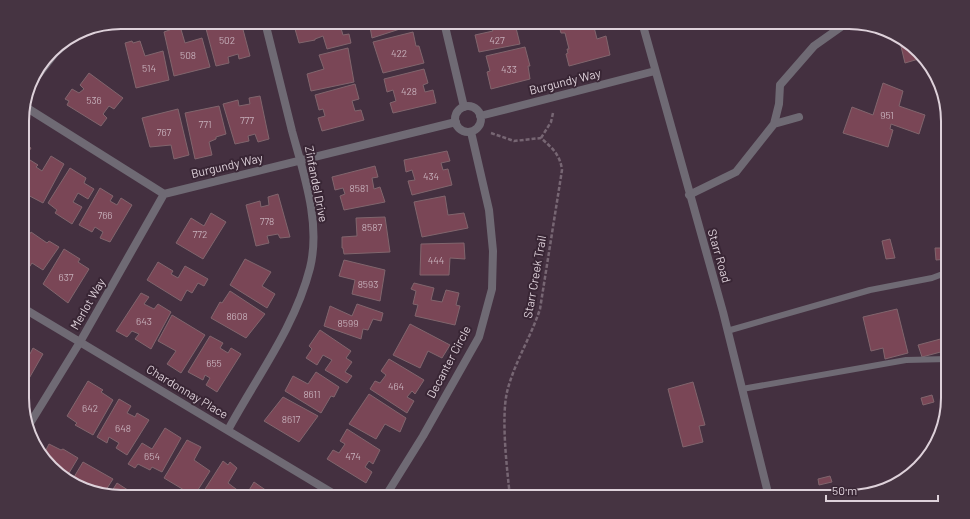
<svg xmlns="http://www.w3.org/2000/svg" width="970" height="519" viewBox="0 0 970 519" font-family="Barlow,sans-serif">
	<rect width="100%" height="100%" fill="#443040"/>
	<path fill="#7a4656" stroke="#81656d" d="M222 22 223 26 229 25 228 22H241L250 56 239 59 238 54 228 57 229 63 216 66 205 25Z
		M293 22H334L335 26 340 25 343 35 349 34 351 43 327 49 323 36 315 39V40L299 43Z
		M371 22H401L403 28 372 38 370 27 372 26Z
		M488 22H517L519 27 516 28 520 44 479 52 475 35 493 31Z
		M558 22H596L597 26 594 27 597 39 606 36 610 55 569 66 566 54 568 53 567 49H569L565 33H561Z
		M180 26 185 43 202 38 210 67 174 76 164 32Z
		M413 32 416 46H419L424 63 383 73 373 42Z
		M899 38 922 58 905 63Z
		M132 41 133 43 140 41 145 56 163 51 169 80 136 88 125 43Z
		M525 47 530 66H528L530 79 491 89 487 72 490 71 486 56Z
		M348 48 354 82 311 91 307 74 324 69 319 55Z
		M424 69 428 83 423 85 425 92 433 90 436 103 393 113 390 103 396 101 393 90 387 92 384 79Z
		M89 73 123 98 114 109 109 106 103 114 107 118 101 126 67 105 69 101 65 99 72 89 79 93 84 89 80 85Z
		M883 83 903 91 899 106 925 115 919 134 891 124 890 129 893 130 888 147 843 133 852 107 873 115Z
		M355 84 359 99 352 101 355 111 361 110 364 120 322 131 318 118 325 116 323 109 319 110 315 95Z
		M260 96 269 139 258 142 255 134 248 136 249 141 235 144 223 104 238 100 239 106 250 104 249 98Z
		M219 106 226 134 216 137V139L209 142 212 155 195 159 185 113Z
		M178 109 189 155 174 159 171 145 150 147 142 118Z
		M22 143 31 148 22 163Z
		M447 151 450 161 441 163 443 170 448 169 452 185 412 195 408 181 415 180 412 170 406 172 404 160Z
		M51 156 64 164 43 203 22 192V174L30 160 38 165 36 167 42 171Z
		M375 166 378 177 372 178 374 189 380 187 385 202 344 210 340 196 345 194 343 188 335 190 332 177Z
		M70 168 86 178 84 183 94 189 88 199 78 193 73 202 82 207 72 224 55 213 57 210 48 203Z
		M100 188 113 196 110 201 117 205 121 198 132 205 110 242 100 238 103 232 95 227 92 232 79 225Z
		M278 194 290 237 280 238 278 234 267 236 269 243 256 246 246 205 260 201 261 207 269 205 268 197Z
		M445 196 448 215 464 213 468 228 422 237 414 202Z
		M211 213 226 222 203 259 176 243 191 218 204 226Z
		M385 217 390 252 344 254 343 248H342V237L357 236 356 218Z
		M31 232 47 243 49 241 59 247 43 270 32 263 24 275H23V246Z
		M890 239 895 258 886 259 882 241Z
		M464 243 465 259 450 258 449 275H420L421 244Z
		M935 248H948V259L936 260Z
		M64 249 80 259 78 262 89 269 68 303 43 284Z
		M245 259 271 272 262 286 275 294 267 308 230 285Z
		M344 260 385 270 380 301 352 294 355 280 339 276Z
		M158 262 173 271 171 274 178 278 185 266 208 279 204 286 198 283 192 293 187 290 181 301 147 280Z
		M414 283 434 288 431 300 442 302 446 290 459 293 456 305 460 306 455 325 415 316 418 305 413 304 416 291 411 289Z
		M230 291 265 314 246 338 211 318 220 302 222 303Z
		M141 293 149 297 144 304 154 309 158 304 171 312 151 349 135 339 139 334 132 331 127 337 116 331Z
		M357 304 383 313 381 321 373 319 368 330 363 329 361 339 324 326 330 306 352 316Z
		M897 309 908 353 885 359 883 348 871 351 863 317Z
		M172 315 205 335 181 373 167 364 176 351 158 341Z
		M410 324 450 345 442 358 428 351 420 368 393 355Z
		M320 330 351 351 346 358 352 362 345 372 352 376 347 383 325 370 332 360 323 355 317 365 306 358 312 349 309 346Z
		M210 336 223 343 220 348 228 353 231 348 241 354 217 392 206 385 210 378 205 375 203 380 188 372Z
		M948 337V350L922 357 918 345Z
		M33 348 43 354 23 389V350L30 354Z
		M389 359 424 380 415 394 412 391 407 397 414 401 407 413 370 389 375 381 380 383 386 375 381 371Z
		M316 372 339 387 334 397 331 396 321 413 285 391 293 376 308 384Z
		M88 381 103 390 101 392 113 400 93 435 75 425 77 423 67 416Z
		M693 382 705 425 699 426 703 442 683 447 668 389Z
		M369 394 406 418 400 432 385 424 376 439 349 424Z
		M932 395 934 402 923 405 921 398Z
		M283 397 318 416 299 442 264 421Z
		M119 399 131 406 127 413 135 417 137 413 149 420 127 455 116 448 119 443 109 437 107 443 97 437Z
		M165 428 181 438 162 472 152 467 150 470 138 464 135 468 128 464 142 443 152 449Z
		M347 429 380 450 373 464 369 461 365 467 372 472 366 483 327 459 333 450 339 453 345 444 340 441Z
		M187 440 201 447 194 460 210 471 194 496 164 478Z
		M49 444 61 450 63 449 78 458 66 478 42 458Z
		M223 461 228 465 230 462 237 468 228 483 240 492 238 497H200Z
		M83 462 113 479 104 493 77 487 71 482Z
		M830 476 832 482 819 485 818 479Z
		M254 482 267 491 266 494 270 497H245Z
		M117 483 134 494 135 492 143 497H121L110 494Z
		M274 492 283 497H270Z"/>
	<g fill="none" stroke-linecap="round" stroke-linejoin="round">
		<path stroke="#776673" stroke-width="2.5" stroke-dasharray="4 2" stroke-linecap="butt" d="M491 133 514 141 541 138C552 148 560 154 562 170L540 309C531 337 514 363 507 392 501 419 507 469 510 497
			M541 138 551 122 553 113"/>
		<path stroke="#6f6a74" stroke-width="6" d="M727 331 870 290 932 278 948 272
			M742 389 906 360 948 359"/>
		<path stroke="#6f6a74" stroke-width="8" d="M444 22 464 107
			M642 22 723 312 769 497
			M27 96 38 75 55 53 84 29
			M24 106 164 194 456 122
			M455 119a13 13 0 1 1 26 0a13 13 0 1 1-26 0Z
			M480 116 655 71
			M774 124 799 117
			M689 195 736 172 774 124 779 104 780 85 814 46 848 22
			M23 308 339 497
			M29 425 80 342 164 194
			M228 430C256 378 295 327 310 268 321 223 304 175 292 131 283 95 274 58 265 22
			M385 497 423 436 479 337 492 289 493 251 489 210 471 132"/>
	</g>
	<g text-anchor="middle" stroke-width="4" stroke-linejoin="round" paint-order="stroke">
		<g font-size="10" fill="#c5aeb9">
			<text x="227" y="44">502</text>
			<text x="497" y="44">427</text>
			<text x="399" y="57">422</text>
			<text x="188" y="59">508</text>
			<text x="149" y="72">514</text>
			<text x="509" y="73">433</text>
			<text x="409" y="95">428</text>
			<text x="94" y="104">536</text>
			<text x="887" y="119">951</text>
			<text x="247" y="124">777</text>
			<text x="205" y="128">771</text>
			<text x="164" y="136">767</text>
			<text x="431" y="180">434</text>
			<text x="359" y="192">8581</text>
			<text x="105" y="219">766</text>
			<text x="267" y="225">778</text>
			<text x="372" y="231">8587</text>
			<text x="200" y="238">772</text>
			<text x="436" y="264">444</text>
			<text x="66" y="281">637</text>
			<text x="368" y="288">8593</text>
			<text x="237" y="320">8608</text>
			<text x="144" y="325">643</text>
			<text x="348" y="327">8599</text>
			<text x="214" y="367">655</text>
			<text x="396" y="390">464</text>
			<text x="312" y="398">8611</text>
			<text x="90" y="412">642</text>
			<text x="291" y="423">8617</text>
			<text x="123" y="432">648</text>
			<text x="152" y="460">654</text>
			<text x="353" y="460">474</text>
		</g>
		<g font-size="12" fill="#ded1da" stroke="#392635">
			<text transform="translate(565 82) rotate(-14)" y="4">Burgundy Way</text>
			<text transform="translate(227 166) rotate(-13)" y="4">Burgundy Way</text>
			<text transform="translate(316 184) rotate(79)" y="4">Zinfandel Drive</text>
			<text transform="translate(719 256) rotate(74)" y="4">Starr Road</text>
			<text transform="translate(535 277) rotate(-80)" y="4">Starr Creek Trail</text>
			<text transform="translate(88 304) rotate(-60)" y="4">Merlot Way</text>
			<text transform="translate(449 362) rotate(-62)" y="4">Decanter Circle</text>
			<text transform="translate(187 392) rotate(31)" y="4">Chardonnay Place</text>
		</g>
	</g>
	<path d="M0 0H970V519H0ZM121 29H849A92 92 0 0 1 941 121V398A92 92 0 0 1 849 490H121A92 92 0 0 1 29 398V121A92 92 0 0 1 121 29Z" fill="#463442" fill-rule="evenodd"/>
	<path fill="none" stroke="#ded1da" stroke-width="2" d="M121 29H849A92 92 0 0 1 941 121V398A92 92 0 0 1 849 490H121A92 92 0 0 1 29 398V121A92 92 0 0 1 121 29Z"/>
	<path d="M826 495v6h112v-6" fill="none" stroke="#ded1da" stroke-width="2"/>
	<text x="832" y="495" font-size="12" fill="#ded1da" stroke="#392635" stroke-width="3" paint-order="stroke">50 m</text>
</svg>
